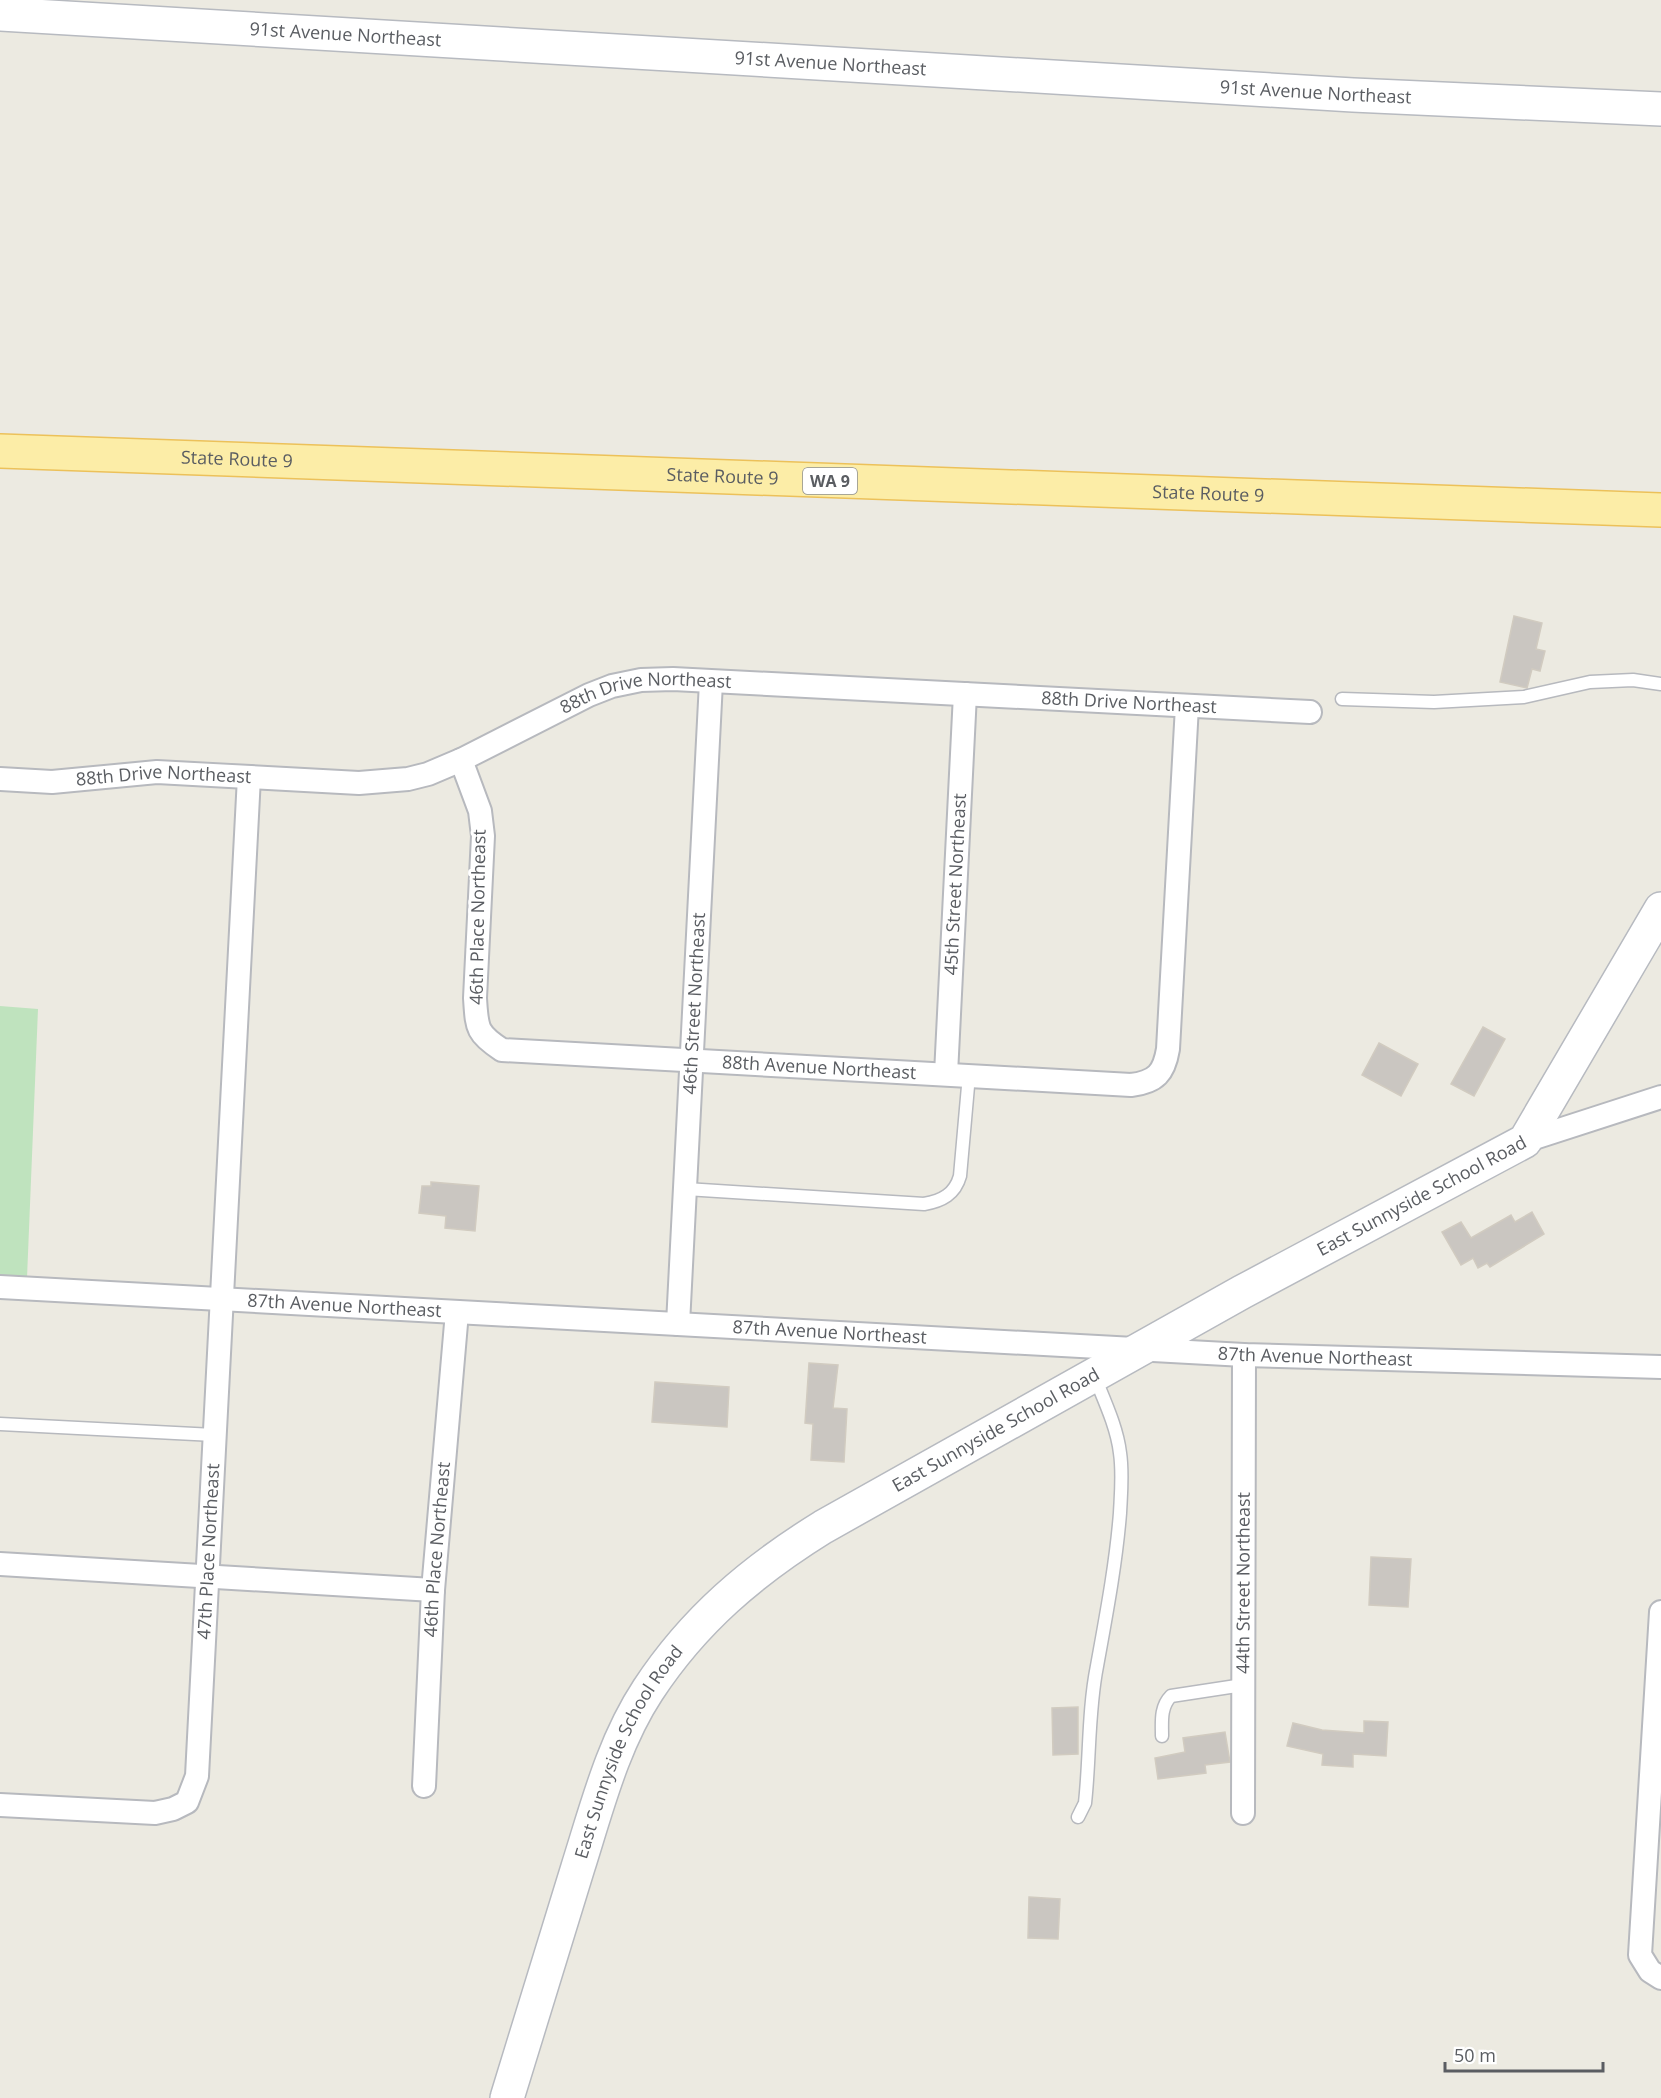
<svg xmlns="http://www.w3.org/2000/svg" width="1661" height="2098" viewBox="0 0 1661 2098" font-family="'Open Sans',sans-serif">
	<rect width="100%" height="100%" fill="#eceae1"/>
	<path fill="#bfe3be" d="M0 1006 38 1009 27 1278 0 1276Z"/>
	<path fill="#cac6c1" stroke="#d1cbc0" stroke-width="1.5" d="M1514 616 1542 623 1536 649 1545 651 1540 671 1532 669 1527 688 1500 682Z
		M1483 1027 1505 1039 1474 1096 1451 1084Z
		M1379 1043 1418 1064 1401 1096 1362 1075Z
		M431 1182 479 1186 475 1231 445 1228 446 1216 419 1213 422 1186H431Z
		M1532 1212 1544 1234 1490 1267 1487 1263 1478 1268 1473 1258 1461 1265 1442 1232 1461 1222 1471 1238 1511 1215 1515 1222Z
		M809 1363 838 1365 833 1408 847 1409 844 1462 811 1460 813 1424 805 1423Z
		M655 1382 729 1387 727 1427 652 1422Z
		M1371 1557 1411 1559 1408 1607 1369 1605Z
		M1078 1707V1754L1053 1755 1052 1708Z
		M1364 1721 1388 1722 1386 1756 1353 1754V1767L1322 1765 1323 1754 1287 1746 1293 1723 1322 1730 1364 1733Z
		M1225 1732 1230 1762 1205 1765 1206 1773 1158 1779 1155 1758 1185 1752 1183 1738Z
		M1029 1897 1060 1899 1058 1939 1028 1938Z"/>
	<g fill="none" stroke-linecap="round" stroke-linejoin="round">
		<g stroke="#b7b9be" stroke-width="15">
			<path id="lane" d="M1342 699 1434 702 1524 697 1590 682 1633 680 1661 684
				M686 1189 924 1204C942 1201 955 1194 960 1176L969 1075
				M0 1424 214 1435
				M1162 1736C1162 1722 1160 1707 1171 1696L1243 1685
				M1078 1817 1085 1803C1090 1758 1088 1711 1097 1666 1106 1616 1116 1564 1120 1513 1121 1493 1123 1473 1120 1453 1117 1427 1104 1400 1094 1375"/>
		</g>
		<g stroke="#b7b9be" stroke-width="26">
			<g id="street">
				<path id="s1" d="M461 760 480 811 483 836 475 998C477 1028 476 1033 502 1050L1131 1085C1156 1082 1164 1073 1168 1049L1187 706"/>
				<path id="s2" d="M0 779 52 782 157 772 359 783 408 779 428 774 461 760 589 695 612 686 641 680 673 679 1310 712"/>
				<path id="s3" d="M946 1074 965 694"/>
				<path d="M1525 1141 1661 1097"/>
				<path id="s4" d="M0 1287 1244 1355 1661 1367"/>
				<path id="s5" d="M678 1324 711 682"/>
				<path d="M0 1564 433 1590"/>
				<path d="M1661 1612 1640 1955 1650 1971 1661 1978"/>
				<path id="s6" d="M424 1786 433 1590 457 1312"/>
				<path id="s7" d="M0 1805 155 1813 173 1809 187 1802 197 1776 249 777"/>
				<path id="s8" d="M1243 1813 1244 1355"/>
			</g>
		</g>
		<g stroke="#b7bac0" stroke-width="36">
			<g id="secondary">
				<path id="s9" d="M0 14 1353 95 1661 109"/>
				<path id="s10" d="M507 2098C531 2021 555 1944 578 1867 597 1807 613 1743 648 1690 694 1620 752 1571 823 1527L1242 1292 1525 1141 1661 909"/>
			</g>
		</g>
		<g stroke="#ecc15a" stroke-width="36">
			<g id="primary">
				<path id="s11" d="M0 451 1661 510"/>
			</g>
		</g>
		<use href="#lane" stroke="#fff" stroke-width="12"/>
		<use href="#street" stroke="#fff" stroke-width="22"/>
		<use href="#secondary" stroke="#fff" stroke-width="33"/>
		<use href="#primary" stroke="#fceda7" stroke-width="33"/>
	</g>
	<g text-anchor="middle" stroke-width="6" stroke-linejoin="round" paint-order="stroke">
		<rect fill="#fff" stroke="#8c8e91" stroke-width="1.5" x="803" y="468" width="54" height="26" rx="4.5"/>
		<g font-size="16" font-weight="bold" fill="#5a5d62">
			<text x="830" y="487">WA 9</text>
		</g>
		<g font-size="18" fill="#5a5d62" stroke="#fff">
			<text dy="6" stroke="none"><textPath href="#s9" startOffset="346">91st Avenue Northeast</textPath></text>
			<text dy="6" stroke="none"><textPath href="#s9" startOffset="832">91st Avenue Northeast</textPath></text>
			<text dy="6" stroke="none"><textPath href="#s9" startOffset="1318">91st Avenue Northeast</textPath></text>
			<text dy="6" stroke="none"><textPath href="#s11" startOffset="237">State Route 9</textPath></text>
			<text dy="6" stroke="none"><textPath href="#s11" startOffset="723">State Route 9</textPath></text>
			<text dy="6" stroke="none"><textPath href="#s11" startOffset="1209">State Route 9</textPath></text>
			<text dy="6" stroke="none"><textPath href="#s2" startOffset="666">88th Drive Northeast</textPath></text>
			<text dy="6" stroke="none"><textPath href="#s2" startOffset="1152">88th Drive Northeast</textPath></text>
			<text dy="6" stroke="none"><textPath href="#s2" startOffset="164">88th Drive Northeast</textPath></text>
			<text dy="6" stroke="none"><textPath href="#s3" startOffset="190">45th Street Northeast</textPath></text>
			<text transform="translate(478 917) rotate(-89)" y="6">46th Place Northeast</text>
			<text dy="6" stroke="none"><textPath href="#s5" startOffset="321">46th Street Northeast</textPath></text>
			<text dy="6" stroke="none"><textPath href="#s1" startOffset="622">88th Avenue Northeast</textPath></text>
			<text dy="6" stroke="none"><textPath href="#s10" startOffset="1358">East Sunnyside School Road</textPath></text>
			<text dy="6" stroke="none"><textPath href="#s4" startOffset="345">87th Avenue Northeast</textPath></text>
			<text dy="6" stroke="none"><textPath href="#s4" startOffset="831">87th Avenue Northeast</textPath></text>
			<text dy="6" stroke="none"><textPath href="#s4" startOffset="1317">87th Avenue Northeast</textPath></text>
			<text dy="6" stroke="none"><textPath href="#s10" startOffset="872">East Sunnyside School Road</textPath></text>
			<text dy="6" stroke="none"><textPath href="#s6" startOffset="237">46th Place Northeast</textPath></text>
			<text dy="6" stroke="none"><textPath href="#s7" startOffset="442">47th PIace Northeast</textPath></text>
			<text dy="6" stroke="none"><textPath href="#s8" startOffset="230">44th Street Northeast</textPath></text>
			<text dy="6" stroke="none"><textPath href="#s10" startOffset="368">East Sunnyside School Road</textPath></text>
		</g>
	</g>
	<path d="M1445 2062v9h158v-9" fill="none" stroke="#5a5d62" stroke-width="3"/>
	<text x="1454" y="2062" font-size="18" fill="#5a5d62" stroke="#ffffff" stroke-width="4.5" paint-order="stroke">50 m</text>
</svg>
